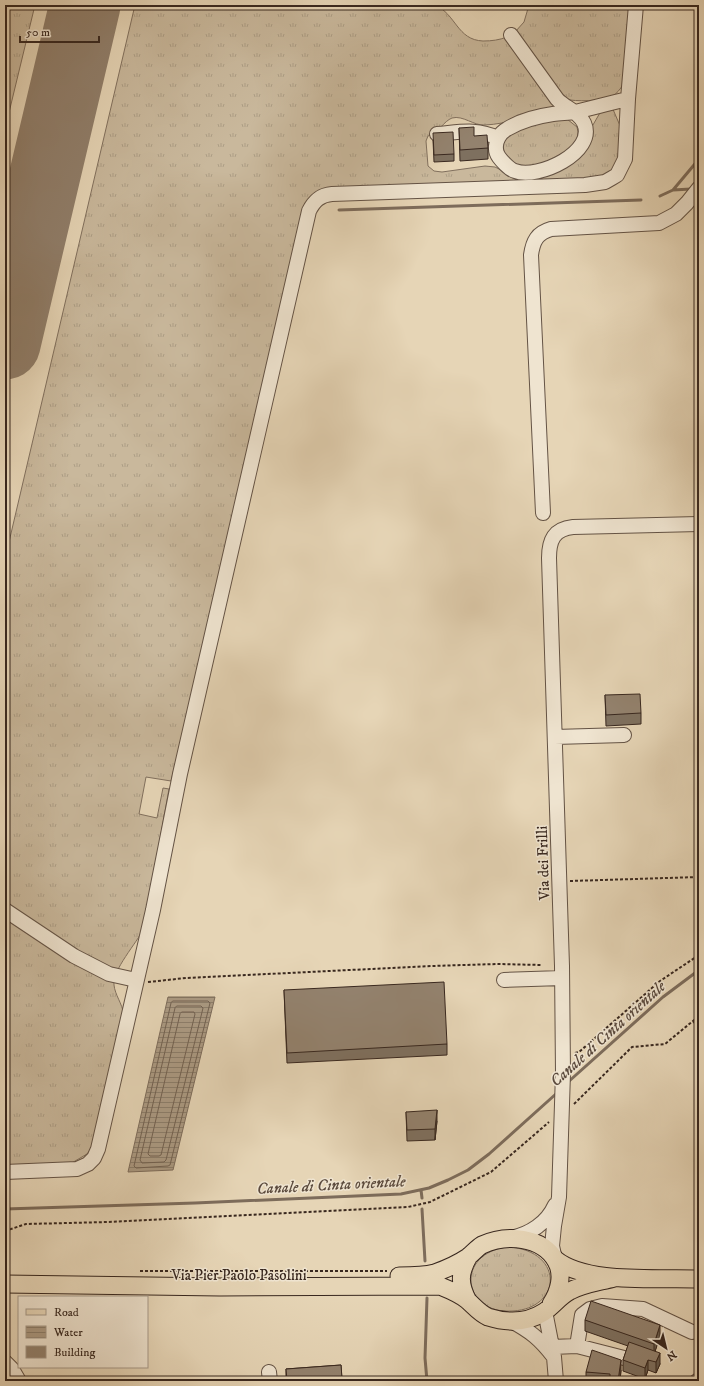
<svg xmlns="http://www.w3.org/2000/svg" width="704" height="1386" viewBox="0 0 704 1386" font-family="'IM FELL DW Pica',serif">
	<defs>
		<pattern id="grass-tufts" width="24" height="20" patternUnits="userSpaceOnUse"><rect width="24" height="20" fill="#c9b89c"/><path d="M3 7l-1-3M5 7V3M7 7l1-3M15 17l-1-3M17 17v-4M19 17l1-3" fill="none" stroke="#ad9e86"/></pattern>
		<pattern id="water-rules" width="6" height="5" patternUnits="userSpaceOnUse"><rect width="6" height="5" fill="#ab9a83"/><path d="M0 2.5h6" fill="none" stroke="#8c7e6b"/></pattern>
	</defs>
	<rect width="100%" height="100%" fill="#e6d5b6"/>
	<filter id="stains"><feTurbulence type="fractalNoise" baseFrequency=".005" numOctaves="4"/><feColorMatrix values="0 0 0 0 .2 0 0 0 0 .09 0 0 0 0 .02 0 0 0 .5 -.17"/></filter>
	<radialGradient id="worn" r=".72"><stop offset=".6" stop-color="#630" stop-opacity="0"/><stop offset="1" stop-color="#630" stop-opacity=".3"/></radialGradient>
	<path fill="url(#grass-tufts)" stroke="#81705e" d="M5 5H35L5 129Z
		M135 5H435C456 14 457 40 483 41 492 41 499 40 507 37L555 105 550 109C529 116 507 124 485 125 474 126 463 115 452 118 444 121 438 133 428 136L426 141 428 166 434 171 442 172 485 166 495 167 505 172H547L586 137 601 111 612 107 621 128 618 165 607 177 315 195 171 781 146 777 139 814 157 818 163 788 169 789 144 928C137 943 112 970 114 985 115 995 122 1003 124 1015L91 1149 87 1154 70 1164 5 1167V559Z
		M529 5H633L623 85C620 89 617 94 611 97 601 101 576 102 565 99L515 32 524 22Z
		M547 118 567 119 577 127 578 132 577 139 569 152 537 167 511 164 504 152 503 144 508 135Z
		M508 1247C564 1250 563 1308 513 1311 462 1315 454 1253 508 1247Z"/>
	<path fill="url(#water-rules)" stroke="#7d6c5b" d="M168 997H215L173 1170 128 1172Z"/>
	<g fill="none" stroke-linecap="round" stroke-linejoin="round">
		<path stroke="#726151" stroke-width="1" d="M173 1001H208L210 1003 170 1165 168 1166 136 1168 134 1166 171 1003Z
			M177 1006H201L203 1008 166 1160 164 1162 142 1163 140 1160 175 1008Z
			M182 1012H194L195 1014 161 1155 159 1156H150L148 1154 180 1014Z"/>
		<path stroke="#7d6c5b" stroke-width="3" d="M673 190 699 159
			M660 196 673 190 691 189
			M339 210 641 200
			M567 1083 663 997 699 970
			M421 1190 422 1198
			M5 1209 195 1203 401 1194 429 1188 448 1180 468 1170 489 1154 557 1093
			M422 1209 425 1261
			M427 1381 425 1358 427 1298"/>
		<path stroke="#907e6a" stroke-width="71" d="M5 344 85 5"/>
		<g stroke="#645345" stroke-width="16">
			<path id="minor" d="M511 35 557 99C564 107 579 112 584 123 597 152 538 180 515 171 511 170 508 167 505 164 501 160 496 155 496 149 495 141 500 133 507 129 520 121 539 116 553 114 560 113 568 113 575 112 592 108 610 103 628 99
				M437 134C461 132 476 128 498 138
				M543 513 531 255C533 241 537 233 551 229L659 223 676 214 687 203 699 188
				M555 737 624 735
				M5 910 74 956 109 974 136 980
				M504 980 562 978
				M5 1172 77 1169 88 1164 94 1158 98 1149 153 910 180 774 309 211C314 201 320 195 332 194L585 185 605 182 612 178 617 175 625 159 628 99 636 5
				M511 1238C530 1234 547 1223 555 1205
				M555 1259 552 1246 554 1226 559 1197 563 1073 562 966 549 558C549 540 554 529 573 527L699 524
				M545 1311 554 1357 556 1381
				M511 1321C530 1331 540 1339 553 1356
				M577 1346 582 1315 590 1309 602 1306 643 1309 692 1332
				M552 1347 577 1346 624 1358
				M5 1362 12 1369 19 1381
				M269 1372 270 1381
				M697 1381 699 1380"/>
		</g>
		<g stroke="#39281f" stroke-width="19">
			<path id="major" d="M555 1259C586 1285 659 1277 699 1279
				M399 1276C411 1276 424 1276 435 1273 446 1269 459 1263 468 1257 473 1253 477 1248 482 1245 506 1234 542 1236 556 1261 564 1275 559 1292 551 1304
				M5 1284 220 1287 440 1286C450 1290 458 1293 467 1300 474 1306 479 1313 488 1317 507 1323 527 1323 544 1312 553 1306 560 1296 570 1291 583 1284 599 1282 614 1278
				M468 1301C459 1284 459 1273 469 1256"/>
		</g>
		<path stroke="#39281f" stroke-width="2" stroke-dasharray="3 2" stroke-linecap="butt" d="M570 881 699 877
			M148 982 186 978 432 966 497 964 541 965
			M693 1021 699 1028
			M575 1053 579 1052 660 981 699 955
			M574 1104 632 1047 665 1044 699 1016
			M5 1231 26 1224 109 1222 408 1207 430 1202 491 1172 549 1122
			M140 1271H387"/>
		<use href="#minor" stroke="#efe4d0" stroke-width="14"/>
		<use href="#major" stroke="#e6d5b6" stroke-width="17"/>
	</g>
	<path fill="#7e705f" stroke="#39281f" d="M459 128 474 136 488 148V159L460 161Z
		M433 140 454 154V161L434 162Z
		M605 695 641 713V724L606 726Z
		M284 990 447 1044V1055L287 1063Z
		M406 1112 437 1121 435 1140 407 1141Z
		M585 1320 660 1336 655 1351 660 1364 656 1373 648 1370 645 1379 623 1371V1360L628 1346 585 1331Z
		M341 1365 342 1381H286V1369Z
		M621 1370 620 1381H586V1372Z"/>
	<path fill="#675b4d" stroke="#39281f" d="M437 1110V1121L435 1140V1129Z
		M660 1325V1336L654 1355V1344Z
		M660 1353V1364L656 1373V1362Z
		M621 1360V1370L620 1381H618Z
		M648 1360V1370L645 1379V1368Z"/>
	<path fill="#93826e" stroke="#39281f" d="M474 127V136L487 135 488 148 460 150 459 128Z
		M453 132 454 154 434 155 433 133Z
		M640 694 641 713 606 715 605 695Z
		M444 982 447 1044 287 1053 284 990Z
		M437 1110 435 1129 407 1130 406 1112Z
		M591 1301 660 1325 654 1344 585 1320Z
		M629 1342 660 1353 656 1362 648 1360 645 1368 623 1360Z
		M592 1350 621 1360 618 1381 610 1380V1374L586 1372Z
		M341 1365 342 1378 310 1381H287L286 1369Z
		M569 1377H575L574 1381H568Z"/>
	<g text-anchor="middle" stroke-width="3" stroke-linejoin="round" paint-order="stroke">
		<g font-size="15" fill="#39281f" stroke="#efe4d0">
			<text transform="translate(543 863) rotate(-92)" y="5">Via dei Frilli</text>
			<text x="239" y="1280">Via Pier Paolo Pasolini</text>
		</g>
		<g font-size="16" font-style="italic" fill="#5b4a3d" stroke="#efe4d0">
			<text transform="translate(607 1033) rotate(-42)" y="6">Canale di Cinta orientale</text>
			<text transform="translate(331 1184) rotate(-3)" y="6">Canale di Cinta orientale</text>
		</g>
	</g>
	<rect width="704" height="1386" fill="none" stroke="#e6d5b6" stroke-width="20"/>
	<rect x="6" y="6" width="692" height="1374" fill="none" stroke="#39281f" stroke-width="2"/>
	<rect x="10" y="10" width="684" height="1366" fill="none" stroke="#39281f"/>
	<rect x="18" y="1296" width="130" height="72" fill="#efe4d0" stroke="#a69989"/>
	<rect x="26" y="1309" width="20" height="6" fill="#e6d5b6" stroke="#a69989"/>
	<text x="54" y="1316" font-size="12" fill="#39281f">Road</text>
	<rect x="26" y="1326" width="20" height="12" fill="url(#water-rules)" stroke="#a69989"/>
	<text x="54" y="1336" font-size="12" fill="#39281f">Water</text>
	<rect x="26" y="1346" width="20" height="12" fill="#93826e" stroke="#a69989"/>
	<text x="54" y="1356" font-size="12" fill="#39281f">Building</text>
	<g transform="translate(666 1348) rotate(145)" stroke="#efe4d0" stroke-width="3" paint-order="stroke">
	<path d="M0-3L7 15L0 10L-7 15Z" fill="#39281f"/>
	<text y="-6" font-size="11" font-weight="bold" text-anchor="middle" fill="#39281f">N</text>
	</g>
	<path d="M20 36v6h79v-6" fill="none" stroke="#39281f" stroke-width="2"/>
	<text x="26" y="36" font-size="12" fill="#39281f" stroke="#efe4d0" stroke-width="3" paint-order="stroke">50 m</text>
	<rect width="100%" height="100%" filter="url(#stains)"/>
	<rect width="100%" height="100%" fill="url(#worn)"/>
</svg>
